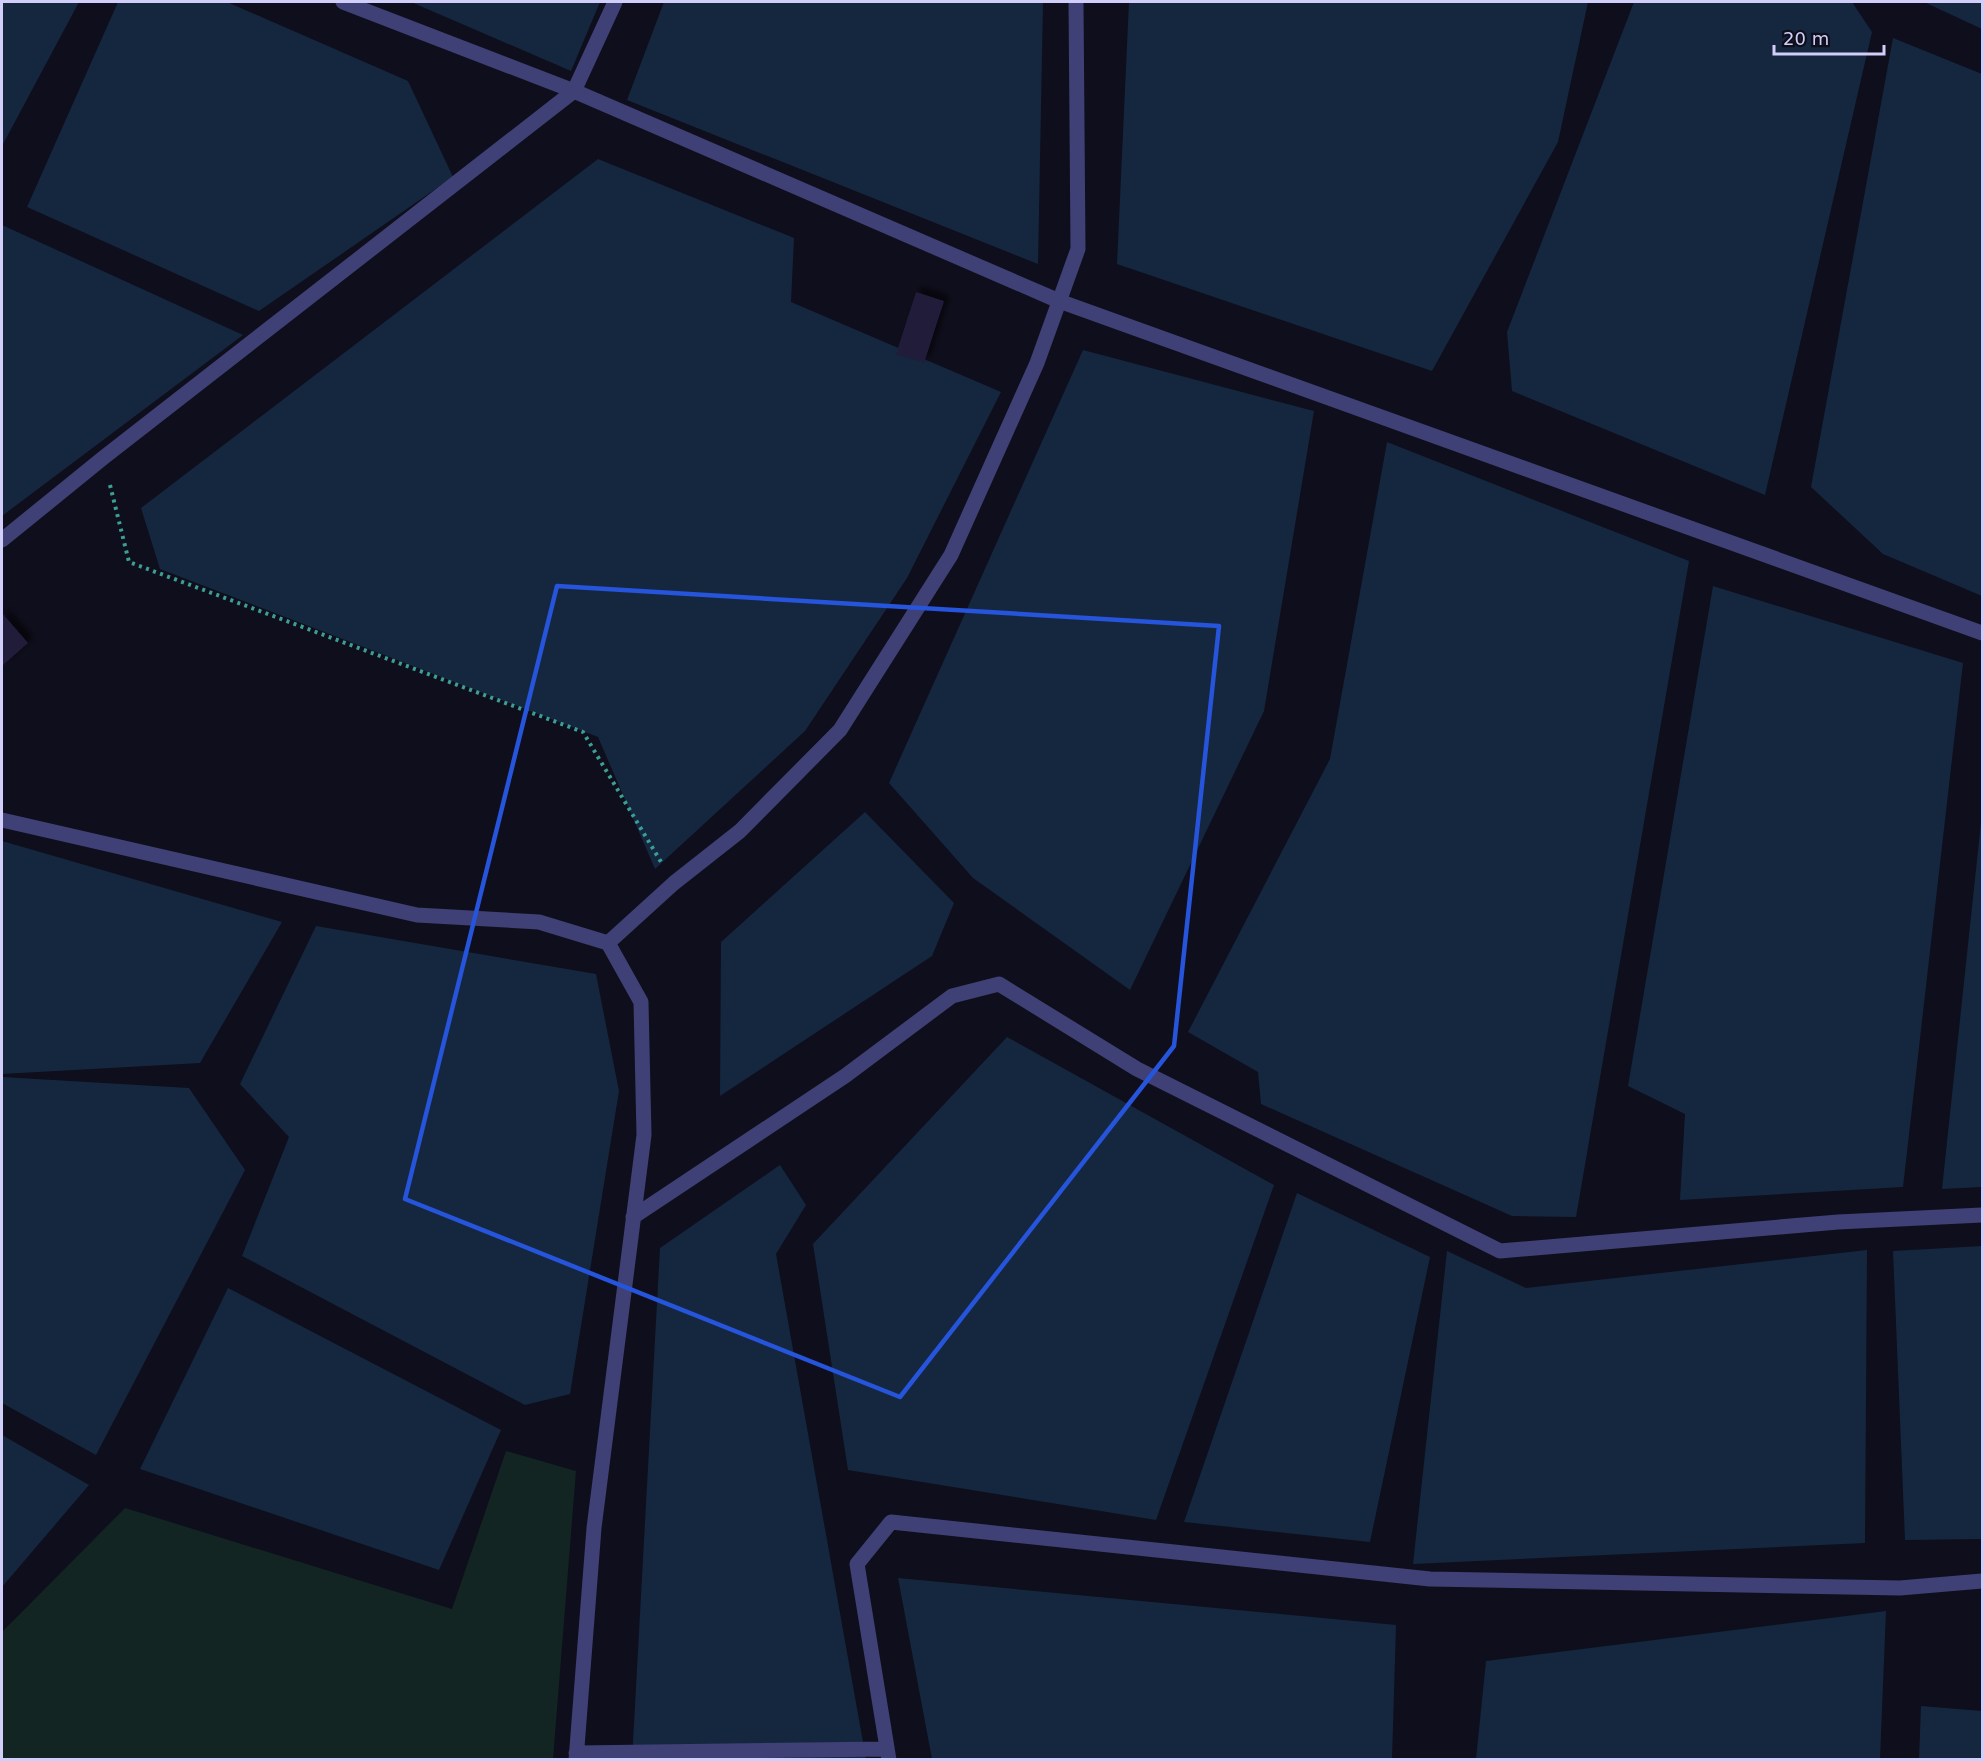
<svg xmlns="http://www.w3.org/2000/svg" width="1984" height="1761" viewBox="0 0 1984 1761" font-family="'DejaVu Sans',sans-serif">
	<defs>
		<filter id="shadow"><feDropShadow dx="5.5" dy="-5.5" stdDeviation="3" flood-color="#0009"/></filter>
	</defs>
	<rect width="100%" height="100%" fill="#0f0e1c"/>
	<path fill="#122523" d="M506 1451 576 1471 553 1759H2V1632L125 1508 452 1609Z"/>
	<path fill="#14273f" d="M2 2H79L2 146Z
		M118 2H227L408 81 453 177 259 311 27 207Z
		M411 2H600L571 71Z
		M664 2H1043L1038 264 627 100Z
		M1129 2H1588L1558 142 1432 371 1117 264Z
		M1634 2H1852L1872 32 1765 495 1512 391 1507 332Z
		M1924 2H1982V29Z
		M1893 38 1982 74V596L1883 554 1811 487Z
		M598 159 794 238 791 302 1001 392 907 578 805 731 655 869 598 737 160 569 141 508Z
		M2 225 243 335 2 516Z
		M1083 350 1314 411 1264 711 1130 990 973 878 889 783Z
		M1387 442 1689 561 1576 1217 1512 1216 1261 1104 1258 1072 1188 1032 1330 759Z
		M1713 586 1963 663 1903 1187 1680 1200 1685 1114 1628 1086Z
		M865 812 954 903 932 956 720 1096 721 942Z
		M1982 813V1187L1942 1189Z
		M2 841 282 922 200 1063 2 1074Z
		M316 926 596 974 619 1091 570 1394 525 1405 242 1256 289 1137 240 1084Z
		M1007 1037 1274 1185 1156 1520 848 1470 813 1244Z
		M2 1077 189 1088 245 1170 96 1455 2 1403Z
		M780 1165 806 1205 776 1254 866 1759 632 1760 660 1248Z
		M1297 1193 1430 1257 1370 1542 1184 1522Z
		M1982 1246V1539L1905 1540 1893 1251Z
		M1867 1250 1865 1543 1413 1564 1447 1251 1526 1288Z
		M228 1288 501 1430 439 1570 140 1469Z
		M2 1435 89 1485 2 1587Z
		M898 1578 1396 1625 1392 1759H932Z
		M1886 1611 1880 1759H1476L1486 1661Z
		M1921 1706 1982 1711V1759H1919Z"/>
	<path fill="#211c3a" filter="url(#shadow)" d="M916 292 944 301 924 363 896 354Z
		M2 613 28 643 2 666Z"/>
	<g fill="none" stroke-linecap="round" stroke-linejoin="round">
		<path stroke="#3c9f93" stroke-width="4" stroke-dasharray="3 4.5" stroke-linecap="butt" d="M110 485 129 562 583 732 661 862"/>
		<path stroke="#3f4075" stroke-width="15" d="M343 2 574 91 1059 301 1982 633
			M2 540 103 458 574 91 615 2
			M2 820 417 915 539 922 608 943
			M633 1217 845 1076 952 996 999 984 1137 1069 1500 1251 1838 1222 1982 1215
			M576 1753 887 1749
			M576 1760 594 1528 644 1135 641 1002 608 943 674 883 740 831 840 730 951 555 1037 363 1078 249 1076 2
			M889 1760 857 1564 891 1522 1430 1579 1900 1588 1982 1581"/>
	</g>
	<path fill="none" stroke="#2654da" stroke-width="4.5" stroke-linejoin="round" d="M557 586 1219 626 1174 1046 900 1397 405 1199Z"/>
	<rect width="1984" height="1761" fill="none" stroke="#d1cff9" stroke-width="6"/>
	<path d="M1774 45v9h110v-9" fill="none" stroke="#d1cff9" stroke-width="3"/>
	<text x="1783" y="45" font-size="18" fill="#d1cff9" stroke="#0f0e1c" stroke-width="4.5" paint-order="stroke">20 m</text>
</svg>
